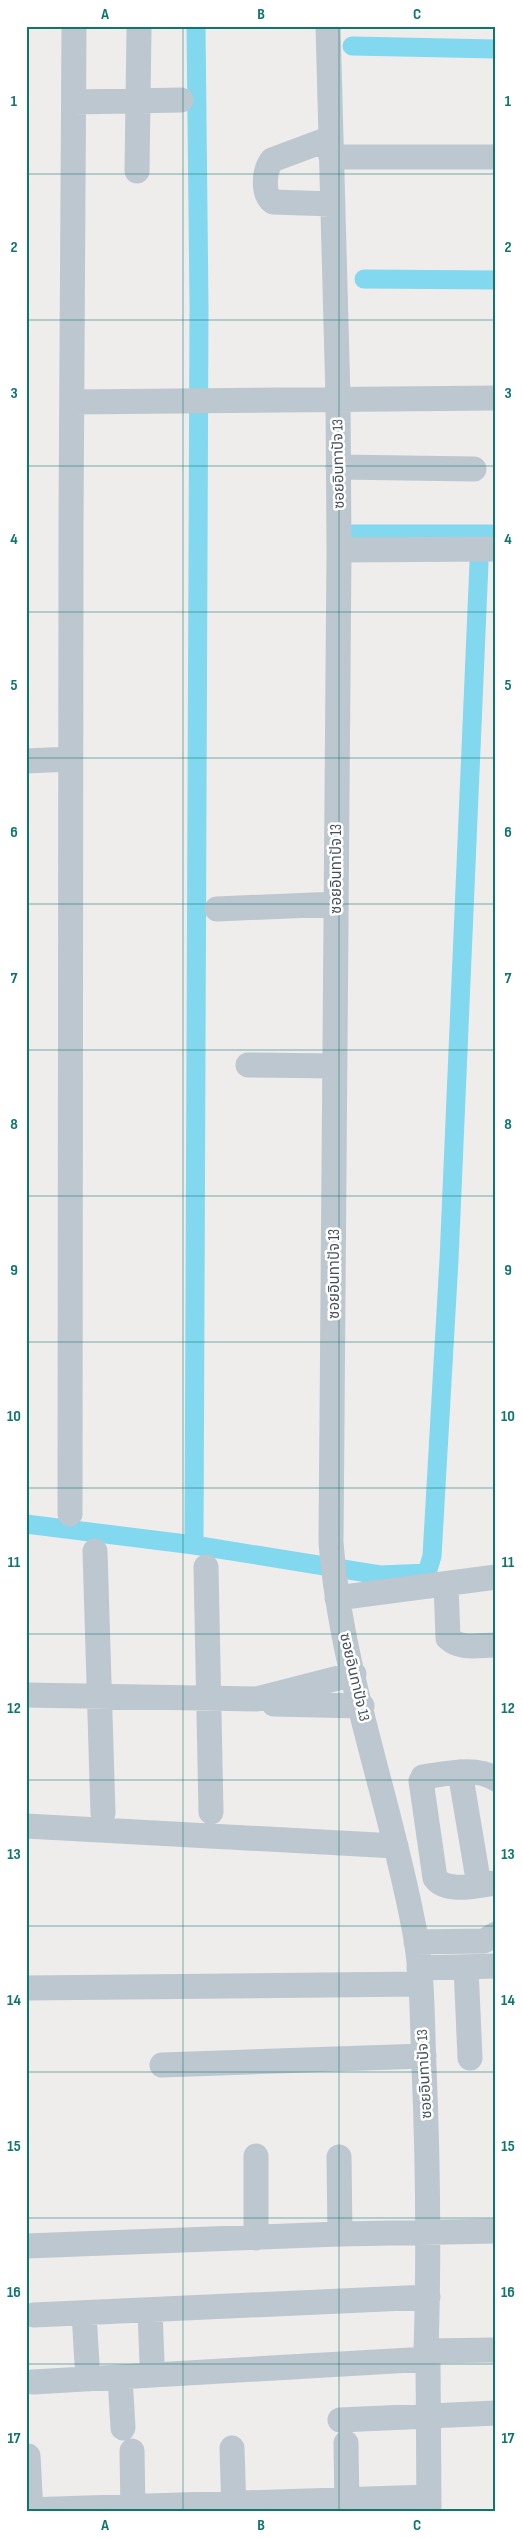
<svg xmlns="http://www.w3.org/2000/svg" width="522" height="2538" viewBox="0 0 522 2538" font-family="'Sofia Sans Condensed','Noto Sans Thai',sans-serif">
	<rect width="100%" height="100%" fill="#efecec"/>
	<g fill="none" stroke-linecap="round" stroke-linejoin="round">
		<path stroke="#81d8ef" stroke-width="19" d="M352 46 496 49
			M364 279 496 280
			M352 534H496
			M26 1524 194 1545 380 1575 427 1573 432 1556 449 1260 479 563
			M194 1545 199 307 196 26"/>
		<path stroke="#bcc7cf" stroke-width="25" d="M328 26 338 398 339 550 331 1542C341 1673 390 1799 414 1928 423 1973 422 2021 424 2067 428 2162 429 2257 426 2351L428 2359 429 2512
			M74 102 181 100
			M331 138 272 160C264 170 262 194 273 202L332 204
			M331 157H496
			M137 171 139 29
			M72 402 496 398
			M338 467 474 469
			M339 550 496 549
			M26 761 70 759
			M217 909 336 904
			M248 1065 335 1066
			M70 1514 71 521 74 26
			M95 1551 103 1813
			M206 1567 211 1812
			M446 1584 448 1638C460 1650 480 1645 496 1645
			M337 1598 496 1577
			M26 1695 257 1699 354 1674
			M274 1704 362 1706
			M460 1772 479 1885
			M496 1779C475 1766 446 1774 423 1777L421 1781 435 1878C447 1894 478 1885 496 1883
			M26 1826 396 1846
			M416 1942 484 1941 496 1934
			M466 1967 470 2058
			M419 1968 496 1966
			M26 1988 420 1984
			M162 2065 424 2056
			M256 2156V2238
			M339 2157 340 2234
			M26 2246 340 2234 496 2231
			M150 2310 152 2363
			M84 2313 87 2364
			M34 2315 428 2297
			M426 2351 496 2350
			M120 2377 123 2428
			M33 2382 428 2359
			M340 2420 496 2413
			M346 2443 347 2512
			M232 2448 234 2512
			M132 2451 133 2512
			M28 2456 31 2512
			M26 2510 429 2497"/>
	</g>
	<path fill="none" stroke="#0f766e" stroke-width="1" stroke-opacity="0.55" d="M183 26V2512M339 26V2512M26 174H496M26 320H496M26 466H496M26 612H496M26 758H496M26 904H496M26 1050H496M26 1196H496M26 1342H496M26 1488H496M26 1634H496M26 1780H496M26 1926H496M26 2072H496M26 2218H496M26 2364H496"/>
	<g text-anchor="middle" stroke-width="5" stroke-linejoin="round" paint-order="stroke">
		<g font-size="15" fill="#444f5a" stroke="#fff">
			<text transform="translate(338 464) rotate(-91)" y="5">ซอยอินทาปัจ 13</text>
			<text transform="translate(336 869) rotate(-90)" y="5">ซอยอินทาปัจ 13</text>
			<text transform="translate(334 1274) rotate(-90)" y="5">ซอยอินทาปัจ 13</text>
			<text transform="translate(355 1677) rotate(77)" y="5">ซอยอินทาปัจ 13</text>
			<text transform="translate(424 2074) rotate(-93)" y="5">ซอยอินทาปัจ 13</text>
		</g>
	</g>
	<rect width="522" height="2538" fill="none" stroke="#ffffff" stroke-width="55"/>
	<rect x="28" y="28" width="466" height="2482" fill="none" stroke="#0f766e" stroke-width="2"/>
	<g font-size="16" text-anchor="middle" font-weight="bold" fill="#0f766e">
		<text x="105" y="19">A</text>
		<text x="261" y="19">B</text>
		<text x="417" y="19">C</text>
		<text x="14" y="106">1</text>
		<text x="508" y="106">1</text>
		<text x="14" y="252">2</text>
		<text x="508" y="252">2</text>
		<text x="14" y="398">3</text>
		<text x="508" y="398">3</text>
		<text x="14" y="544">4</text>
		<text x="508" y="544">4</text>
		<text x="14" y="690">5</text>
		<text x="508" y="690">5</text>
		<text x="14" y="837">6</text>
		<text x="508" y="837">6</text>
		<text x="14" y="983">7</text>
		<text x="508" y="983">7</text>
		<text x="14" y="1129">8</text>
		<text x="508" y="1129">8</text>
		<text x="14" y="1275">9</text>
		<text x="508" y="1275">9</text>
		<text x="14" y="1421">10</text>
		<text x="508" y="1421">10</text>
		<text x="14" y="1567">11</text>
		<text x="508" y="1567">11</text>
		<text x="14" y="1713">12</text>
		<text x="508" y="1713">12</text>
		<text x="14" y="1859">13</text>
		<text x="508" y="1859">13</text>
		<text x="14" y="2005">14</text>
		<text x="508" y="2005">14</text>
		<text x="14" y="2151">15</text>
		<text x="508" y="2151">15</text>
		<text x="14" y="2297">16</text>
		<text x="508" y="2297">16</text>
		<text x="14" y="2443">17</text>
		<text x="508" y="2443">17</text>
		<text x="105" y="2530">A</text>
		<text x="261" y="2530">B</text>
		<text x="417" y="2530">C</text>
	</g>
</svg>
